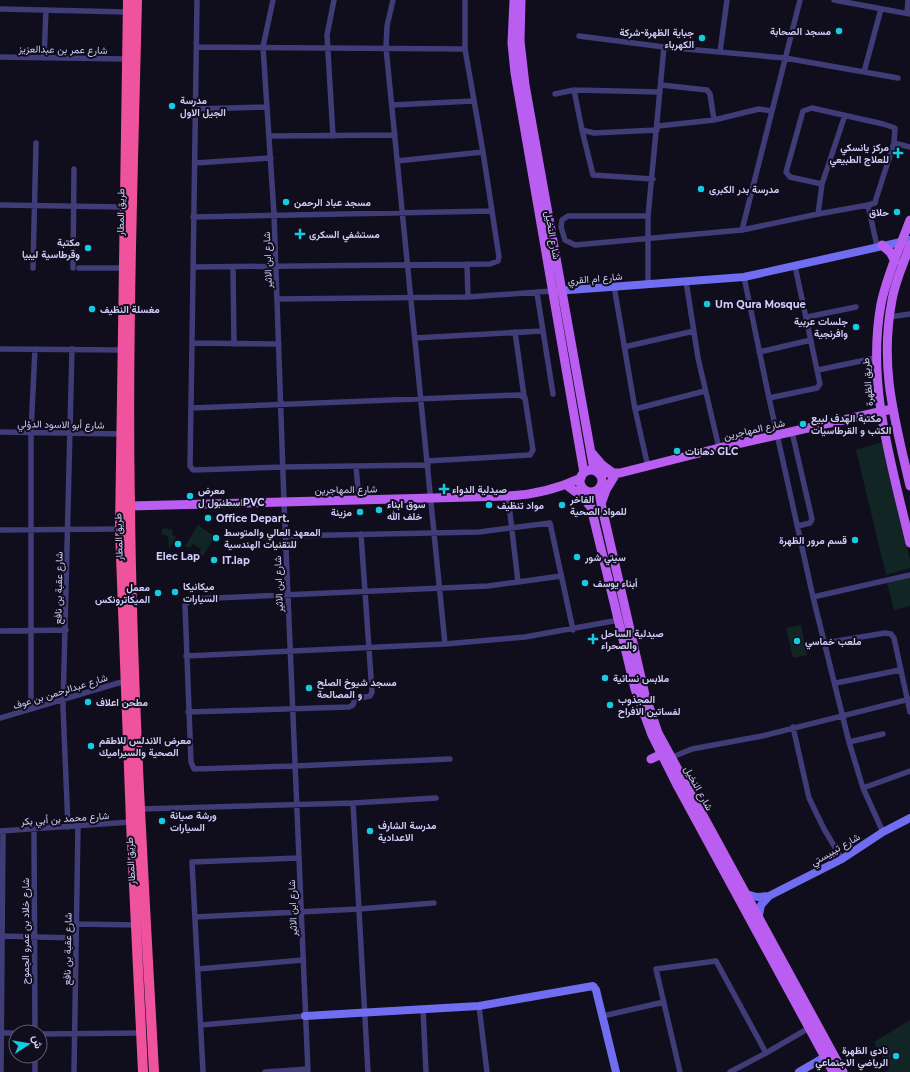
<svg xmlns="http://www.w3.org/2000/svg" width="910" height="1072" viewBox="0 0 910 1072" font-family="Montserrat,Vazirmatn,sans-serif">
	<rect width="100%" height="100%" fill="#100d1c"/>
	<path fill="#112525" d="M882 442 910 559V568L886 575 856 450Z
		M198 525 215 537 203 556 199 553 201 549 193 544 190 548 185 546Z
		M163 528 173 530 172 535 176 537 169 549 168 536 161 534Z
		M910 577V606L894 610 887 583Z
		M801 625 807 655 793 658 786 628Z
		M910 1020V1072H885L889 1070 874 1042Z"/>
	<g fill="none" stroke-linecap="round" stroke-linejoin="round">
		<path stroke="#3f3c77" stroke-width="5.5" d="M197 0 192 343 279 344
			M273 0 263 47 274 214 284 502 308 1072
			M393 0 387 26 386 48 445 644
			M834 0 910 14
			M0 9 127 12
			M907 13 908 0
			M579 36 664 47 785 58 898 78
			M197 47 465 49
			M720 52 727 0
			M0 57 127 59
			M44 58 46 10
			M864 72 881 9
			M661 85 707 90 710 94 714 120
			M574 90 582 130 594 133 657 130
			M555 94 574 90 660 92
			M392 105 473 101
			M196 109 267 107
			M658 126 714 120 759 109 772 111
			M582 130 593 175 653 179
			M269 136 395 135
			M333 136 327 35 334 0
			M894 143 910 147
			M397 161 483 152
			M195 163 271 158
			M0 205 124 207
			M868 205 877 246
			M818 214 822 184 845 115
			M648 216H568L562 220 561 227 565 240 575 245 742 230 818 214 868 205 875 203 876 199 894 143 895 128 883 124 812 108 803 111 786 172 790 177 822 184
			M193 217 492 211
			M742 230 800 0
			M467 264 468 297
			M193 267 490 264 498 261 499 257 483 152 465 49V0
			M33 268 36 143
			M73 268 74 169
			M79 268H124
			M233 268 234 344
			M744 277 769 398 813 597 849 742 863 788 883 832
			M686 281 698 358 719 448
			M648 284V216L664 47
			M614 286 635 409 648 467
			M537 293 553 394
			M277 299 468 297 552 291
			M807 317 856 307
			M890 317 910 314
			M515 332 524 396
			M415 338 542 331
			M192 343 190 466 193 470 283 467 428 465
			M624 347 694 331
			M0 349 122 350
			M759 352 811 340
			M818 370 875 358
			M769 398 817 388 820 384 795 266
			M191 408 519 395 525 398 533 450 530 455 427 461
			M635 409 705 391
			M0 432 121 434
			M792 432 812 519 810 523 798 526
			M356 466 359 500
			M508 496 518 582 561 576
			M0 530 120 529
			M285 536 479 532 550 523 573 630
			M813 597 910 575
			M0 631 66 630
			M825 643 885 633 891 634 894 638 910 712
			M186 656 445 644 525 637 619 620
			M836 683 900 670
			M31 709V432L35 349
			M188 712 349 707 353 705 355 699 370 696 372 692 361 534
			M0 718 125 681
			M793 727 809 798 824 829 842 859
			M849 742 883 734
			M670 758 692 749 762 736 910 699
			M450 759 295 766 194 769 191 762 185 605 192 599 488 586 518 582
			M863 788 910 771
			M353 803 368 1072
			M140 809 353 803 436 798
			M68 827 63 707 72 349
			M34 829 35 1032
			M0 831 131 822
			M195 917 359 909 434 903
			M76 924 137 925
			M0 936 76 938
			M198 969 303 960
			M479 1006 487 1072
			M423 1009 426 1072
			M603 1016 664 1002
			M201 1025 305 1016
			M0 1033H16
			M40 1034 141 1033
			M35 1056V1072
			M1 1072 3 831
			M74 1072 78 826
			M203 1072 192 862 299 858
			M265 1072 308 1069
			M680 1072 656 969 716 961 766 1053 809 1028
			M730 1072 766 1053"/>
		<path stroke="#706df1" stroke-width="8" d="M556 291 744 277 910 240
			M746 894 757 897 769 896 842 859 883 832 910 818
			M759 915 761 905 769 896
			M305 1016 479 1006 593 986 596 990 616 1072
			M799 1072 830 1054"/>
		<path stroke="#b95ef0" stroke-width="9" d="M514 0 512 43 515 73 584 473
			M521 0 520 41 525 85 594 470
			M910 220C900 247 887 275 881 304 866 385 892 465 910 543
			M882 245 890 252 895 261
			M910 245C904 263 895 281 892 300 879 368 895 420 910 486
			M591 452 602 465 613 473
			M580 481a11 11 0 1 1 22 0a11 11 0 1 1-22 0Z
			M598 473H620L719 448 892 409
			M569 487 583 497 589 505
			M598 490 645 695 658 733 843 1072
			M587 491 635 689 652 735 676 783 833 1072
			M601 504 606 490 614 477
			M130 506 508 496C534 495 557 489 581 478
			M651 759 666 752"/>
		<path stroke="#ef539e" stroke-width="10" d="M128 0 120 529 131 822 143 1072
			M137 0C133 169 127 338 130 507 132 695 144 884 154 1072"/>
	</g>
	<g fill="#15cbdf" stroke="#100d1c" stroke-width="1.5">
		<circle cx="839" cy="31" r="4"/>
		<circle cx="702" cy="38" r="4"/>
		<circle cx="172" cy="106" r="4"/>
		<path d="M896 147h4v4h4v4h-4v4h-4v-4h-4v-4h4z"/>
		<circle cx="701" cy="189" r="4"/>
		<circle cx="286" cy="202" r="4"/>
		<circle cx="897" cy="212" r="4"/>
		<path d="M298 228h4v4h4v4h-4v4h-4v-4h-4v-4h4z"/>
		<circle cx="88" cy="248" r="4"/>
		<circle cx="707" cy="304" r="4"/>
		<circle cx="92" cy="309" r="4"/>
		<circle cx="856" cy="327" r="4"/>
		<circle cx="803" cy="424" r="4"/>
		<circle cx="677" cy="451" r="4"/>
		<path d="M442 483h4v4h4v4h-4v4h-4v-4h-4v-4h4z"/>
		<circle cx="190" cy="496" r="4"/>
		<circle cx="489" cy="505" r="4"/>
		<circle cx="562" cy="505" r="4"/>
		<circle cx="379" cy="510" r="4"/>
		<circle cx="360" cy="512" r="4"/>
		<circle cx="208" cy="518" r="4"/>
		<circle cx="216" cy="538" r="4"/>
		<circle cx="855" cy="540" r="4"/>
		<circle cx="178" cy="544" r="4"/>
		<circle cx="577" cy="557" r="4"/>
		<circle cx="214" cy="560" r="4"/>
		<circle cx="585" cy="583" r="4"/>
		<circle cx="175" cy="592" r="4"/>
		<circle cx="158" cy="593" r="4"/>
		<path d="M591 633h4v4h4v4h-4v4h-4v-4h-4v-4h4z"/>
		<circle cx="797" cy="641" r="4"/>
		<circle cx="605" cy="678" r="4"/>
		<circle cx="309" cy="688" r="4"/>
		<circle cx="88" cy="702" r="4"/>
		<circle cx="610" cy="705" r="4"/>
		<circle cx="91" cy="746" r="4"/>
		<circle cx="162" cy="821" r="4"/>
		<circle cx="370" cy="831" r="4"/>
		<circle cx="896" cy="1056" r="4"/>
	</g>
	<g text-anchor="middle" stroke-width="4" stroke-linejoin="round" paint-order="stroke">
		<g font-size="10" font-weight="bold" fill="#d2cdfa" stroke="#100d1c" text-anchor="start">
			<text x="831" y="35" text-anchor="end">مسجد الصحابة</text>
			<text x="694" y="36" text-anchor="end">جباية الظهرة-شركة<tspan x="694" dy="12">الكهرباء</tspan></text>
			<text x="180" y="104">مدرسة<tspan x="180" dy="12">الجيل الاول</tspan></text>
			<text x="889" y="151" text-anchor="end">مركز يانسكي<tspan x="889" dy="12">للعلاج الطبيعي</tspan></text>
			<text x="709" y="193">مدرسة بدر الكبرى</text>
			<text x="294" y="206">مسجد عباد الرحمن</text>
			<text x="889" y="216" text-anchor="end">حلاق</text>
			<text x="309" y="238">مستشفي السكرى</text>
			<text x="80" y="246" text-anchor="end">مكتبة<tspan x="80" dy="12">وقرطاسية ليبيا</tspan></text>
			<text x="715" y="308">Um Qura Mosque</text>
			<text x="100" y="313">مغسلة النظيف</text>
			<text x="848" y="325" text-anchor="end">جلسات عربية<tspan x="848" dy="12">وافرنجية</tspan></text>
			<text x="811" y="422">مكتبة الهدف لبيع<tspan x="811" dy="12">الكتب و القرطاسيات</tspan></text>
			<text x="685" y="455">دهانات GLC</text>
			<text x="452" y="493">صيدلية الدواء</text>
			<text x="198" y="494">معرض<tspan x="198" dy="12">اسطنبول لPVC</tspan></text>
			<text x="570" y="503">الفاخر<tspan x="570" dy="12">للمواد الصحية</tspan></text>
			<text x="387" y="508">سوق ابناء<tspan x="387" dy="12">خلف الله</tspan></text>
			<text x="497" y="509">مواد تنظيف</text>
			<text x="352" y="516" text-anchor="end">مزينة</text>
			<text x="216" y="522">Office Depart.</text>
			<text x="224" y="536">المعهد العالي والمتوسط<tspan x="224" dy="12">للتقنيات الهندسية</tspan></text>
			<text x="847" y="544" text-anchor="end">قسم مرور الظهرة</text>
			<text x="178" y="560" text-anchor="middle">Elec Lap</text>
			<text x="585" y="561">سيتي شور</text>
			<text x="222" y="564">IT.lap</text>
			<text x="593" y="587">أبناء يوسف</text>
			<text x="183" y="590">ميكانيكا<tspan x="183" dy="12">السيارات</tspan></text>
			<text x="150" y="591" text-anchor="end">معمل<tspan x="150" dy="12">الميكاترونكس</tspan></text>
			<text x="601" y="637">صيدلية الساحل<tspan x="601" dy="12">والصحراء</tspan></text>
			<text x="805" y="645">ملعب خماسي</text>
			<text x="613" y="682">ملابس نسائية</text>
			<text x="317" y="686">مسجد شيوخ الصلح<tspan x="317" dy="12">و المصالحة</tspan></text>
			<text x="618" y="703">المجذوب<tspan x="618" dy="12">لفساتين الافراح</tspan></text>
			<text x="96" y="706">مطحن اعلاف</text>
			<text x="99" y="744">معرض الاندلس للاطقم<tspan x="99" dy="12">الصحية والسيراميك</tspan></text>
			<text x="170" y="819">ورشة صيانة<tspan x="170" dy="12">السيارات</tspan></text>
			<text x="378" y="829">مدرسة الشارف<tspan x="378" dy="12">الاعدادية</tspan></text>
			<text x="888" y="1054" text-anchor="end">نادي الظهرة<tspan x="888" dy="12">الرياضي الاجتماعي</tspan></text>
		</g>
		<g font-size="10" fill="#d2cdfa" stroke="#100d1c">
			<text transform="translate(63 49) rotate(1)" y="4">شارع عمر بن عبدالعزيز</text>
			<text transform="translate(120 212) rotate(-89)" y="4">طريق المطار</text>
			<text transform="translate(553 235) rotate(80)" y="4">شارع النخيل</text>
			<text transform="translate(267 260) rotate(-92)" y="4">شارع ابن الاثير</text>
			<text transform="translate(595 278) rotate(-5)" y="4">شارع ام القري</text>
			<text transform="translate(867 382) rotate(-95)" y="4">طريق الظهرة</text>
			<text transform="translate(61 424) rotate(1)" y="4">شارع أبو الاسود الدؤلي</text>
			<text transform="translate(754 429) rotate(-13)" y="4">شارع المهاجرين</text>
			<text transform="translate(346 489) rotate(-1)" y="4">شارع المهاجرين</text>
			<text transform="translate(118 537) rotate(-92)" y="4">طريق المطار</text>
			<text transform="translate(278 584) rotate(-92)" y="4">شارع ابن الاثير</text>
			<text transform="translate(58 588) rotate(-89)" y="4">شارع عقبة بن نافع</text>
			<text transform="translate(60 691) rotate(-17)" y="4">شارع عبدالرحمن بن عوف</text>
			<text transform="translate(699 788) rotate(61)" y="4">شارع النخيل</text>
			<text transform="translate(65 818) rotate(-4)" y="4">شارع محمد بن أبي بكر</text>
			<text transform="translate(835 849) rotate(-30)" y="4">شارع تيبيستي</text>
			<text transform="translate(130 861) rotate(-93)" y="4">طريق المطار</text>
			<text transform="translate(292 908) rotate(-92)" y="4">شارع ابن الاثير</text>
			<text transform="translate(25 931) rotate(-90)" y="4">شارع خلاد بن عمرو الجموح</text>
			<text transform="translate(67 949) rotate(-89)" y="4">شارع عقبة بن نافع</text>
		</g>
	</g>
	<g transform="translate(28 1044) rotate(78)"><circle r="19" fill="#100d1c" stroke="#5e5a75"/>
	<path d="M0-3L7 15L0 10L-7 15Z" fill="#15cbdf"/>
	<text y="-6" font-size="11" font-weight="bold" text-anchor="middle" fill="#d2cdfa">ش</text>
	</g>
</svg>
